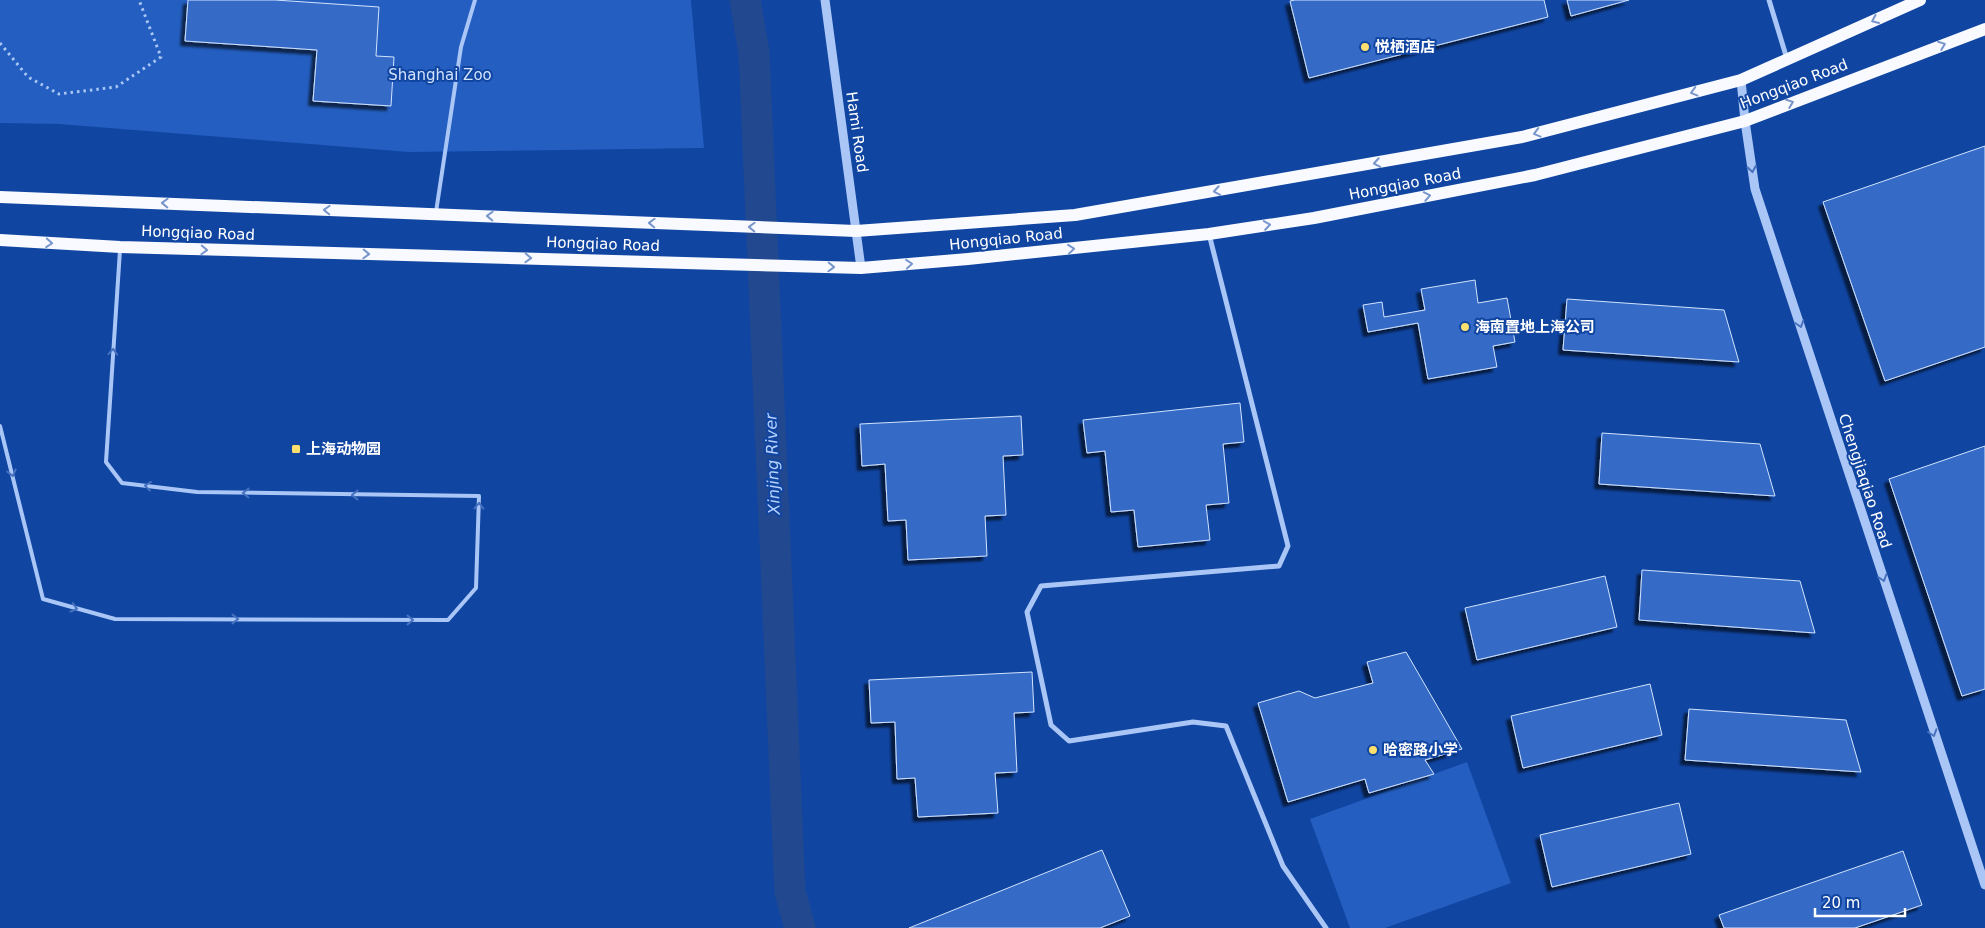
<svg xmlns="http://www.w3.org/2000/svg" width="1985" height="928" viewBox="0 0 1985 928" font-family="'DejaVu Sans','Noto Sans SC',sans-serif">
	<defs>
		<filter id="shadow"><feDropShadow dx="-4.5" dy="4.5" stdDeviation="1" flood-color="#0009"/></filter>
	</defs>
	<rect width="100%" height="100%" fill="#1045a1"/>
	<path fill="#235ec0" d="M0 0H691L704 148 409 152 59 124 0 123Z
		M1467 762 1511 883 1385 928H1350L1310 819Z"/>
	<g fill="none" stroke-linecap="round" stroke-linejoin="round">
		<path stroke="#22498f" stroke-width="31" d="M745 0 754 52 790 892 800 928"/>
	</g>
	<path fill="#346bc6" stroke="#d2e3fe" filter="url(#shadow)" d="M188 0H275L379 7 376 56 394 57 391 106 313 101 317 50 185 41Z
		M1295 0H1544L1548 17 1309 78 1290 1Z
		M1567 0H1629L1571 16Z
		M1985 146V347L1885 381 1823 202Z
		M1475 280 1478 303 1507 298 1515 342 1493 346 1497 367 1428 379 1418 323 1368 332 1363 305 1382 302 1384 317 1425 310 1421 289Z
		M1567 299 1724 310 1739 362 1563 350Z
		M1240 403 1244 442 1223 444 1229 503 1206 505 1210 540 1138 547 1134 510 1111 512 1105 451 1087 453 1083 420Z
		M1021 416 1023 455 1003 456 1006 515 985 516 987 556 908 560 906 520 888 521 885 464 862 466 860 424Z
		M1602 433 1760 444 1775 496 1599 484Z
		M1985 446V689L1962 696 1889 479Z
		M1642 570 1800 581 1815 633 1639 620Z
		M1605 576 1617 627 1477 660 1465 608Z
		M1406 652 1462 749 1425 760 1434 774 1369 793 1365 779 1288 802 1258 703 1299 691 1315 698 1373 683 1367 662Z
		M1032 672 1034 712 1014 713 1017 772 995 773 998 813 918 817 915 778 897 779 895 722 871 723 869 680Z
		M1650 684 1662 735 1523 768 1511 716Z
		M1689 709 1846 720 1861 772 1685 760Z
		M1679 803 1691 854 1552 887 1540 835Z
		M1102 850 1130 916 1100 928H909Z
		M1903 851 1922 905 1855 928H1724L1719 915Z"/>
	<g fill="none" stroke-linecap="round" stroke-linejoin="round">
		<path stroke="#a9c6f6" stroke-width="3" stroke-dasharray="2.5 4" stroke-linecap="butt" d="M0 43 28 77 59 94 116 87 161 57 139 0"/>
		<path stroke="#a9c6f6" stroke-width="4" d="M436 212 461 47 475 0
			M0 426 43 599 115 619 448 620 476 588 479 496 197 492 122 483 106 462 120 250"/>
		<path stroke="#a9c6f6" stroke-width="5" d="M1769 0 1787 59
			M1209 234 1288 546 1279 566 1041 586 1027 612 1051 725 1069 741 1193 722 1226 726 1283 866 1326 928"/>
		<path stroke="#a9c6f6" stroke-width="9" d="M825 0 861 268
			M1741 80 1745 121 1755 189 1985 885"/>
		<path stroke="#f8faff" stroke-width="12" d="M0 197 856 231 1075 215 1522 137 1741 80 1920 0
			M0 240 120 247 861 268 968 259 1209 234 1314 218 1535 175 1745 121 1985 29"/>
	</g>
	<defs><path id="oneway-chevron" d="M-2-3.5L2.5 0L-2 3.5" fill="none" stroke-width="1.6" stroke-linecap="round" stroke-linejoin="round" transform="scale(1.25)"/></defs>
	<g stroke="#7896cb">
		<use href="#oneway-chevron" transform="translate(1875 20) rotate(156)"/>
		<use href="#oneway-chevron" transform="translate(1942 45) rotate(-21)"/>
		<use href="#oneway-chevron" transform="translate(1694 92) rotate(165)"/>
		<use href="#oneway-chevron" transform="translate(1790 103) rotate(-21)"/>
		<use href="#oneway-chevron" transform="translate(1537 133) rotate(165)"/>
		<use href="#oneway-chevron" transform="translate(1377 163) rotate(170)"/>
		<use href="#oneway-chevron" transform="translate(1217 191) rotate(170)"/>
		<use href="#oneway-chevron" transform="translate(1427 196) rotate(-11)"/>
		<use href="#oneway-chevron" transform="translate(165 203) rotate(-178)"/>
		<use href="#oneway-chevron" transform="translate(327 210) rotate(-178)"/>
		<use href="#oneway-chevron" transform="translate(490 216) rotate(-178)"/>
		<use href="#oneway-chevron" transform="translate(652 223) rotate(-178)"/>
		<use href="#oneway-chevron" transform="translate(1267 225) rotate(-9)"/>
		<use href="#oneway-chevron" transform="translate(752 227) rotate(-178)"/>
		<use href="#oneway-chevron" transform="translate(49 243) rotate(4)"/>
		<use href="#oneway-chevron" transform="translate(1071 249) rotate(-6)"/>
		<use href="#oneway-chevron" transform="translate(204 250) rotate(2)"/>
		<use href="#oneway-chevron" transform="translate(366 254) rotate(2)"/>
		<use href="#oneway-chevron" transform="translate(528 258) rotate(2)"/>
		<use href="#oneway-chevron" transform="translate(909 264) rotate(-5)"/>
		<use href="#oneway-chevron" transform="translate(831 267) rotate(2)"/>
	</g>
	<g stroke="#4672bf">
		<use href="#oneway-chevron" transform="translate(1752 169) rotate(81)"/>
		<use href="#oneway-chevron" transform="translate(1800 324) rotate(72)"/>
		<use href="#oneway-chevron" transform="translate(113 352) rotate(-86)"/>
		<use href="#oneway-chevron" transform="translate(12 473) rotate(76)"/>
		<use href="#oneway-chevron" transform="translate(148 486) rotate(-173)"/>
		<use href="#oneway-chevron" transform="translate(246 493) rotate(-179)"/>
		<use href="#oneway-chevron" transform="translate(355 495) rotate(-179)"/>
		<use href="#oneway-chevron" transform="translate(479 506) rotate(-88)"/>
		<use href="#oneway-chevron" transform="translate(1883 578) rotate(72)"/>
		<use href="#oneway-chevron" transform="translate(74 608) rotate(15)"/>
		<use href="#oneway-chevron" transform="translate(235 619)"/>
		<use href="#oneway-chevron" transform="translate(410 620)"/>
		<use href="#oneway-chevron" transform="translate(1933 733) rotate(72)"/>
	</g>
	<g fill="#ffdf6e" stroke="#1045a1" stroke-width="2">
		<circle cx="1365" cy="47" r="5"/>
		<circle cx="1465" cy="327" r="5"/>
		<rect x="291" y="444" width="10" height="10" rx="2.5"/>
		<circle cx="1373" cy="750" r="5"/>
	</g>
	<g text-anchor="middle" stroke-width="4" stroke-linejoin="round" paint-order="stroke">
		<g font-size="15" font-weight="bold" fill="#fff" stroke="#1045a1" text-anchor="start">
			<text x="1375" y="52">悦栖酒店</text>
			<text x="1475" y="332">海南置地上海公司</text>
			<text x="306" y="454">上海动物园</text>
			<text x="1383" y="755">哈密路小学</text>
		</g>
		<g font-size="15" fill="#d2e3fe" stroke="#1045a1">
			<text x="440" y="80">Shanghai Zoo</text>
		</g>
		<g font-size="15" fill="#fff" stroke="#1045a1">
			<text transform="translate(1794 84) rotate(-21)" y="5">Hongqiao Road</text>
			<text transform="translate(857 132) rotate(82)" y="5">Hami Road</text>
			<text transform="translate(1405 184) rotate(-11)" y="5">Hongqiao Road</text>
			<text transform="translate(198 233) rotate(2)" y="5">Hongqiao Road</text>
			<text transform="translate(1006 239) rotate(-6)" y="5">Hongqiao Road</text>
			<text transform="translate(603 244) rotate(2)" y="5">Hongqiao Road</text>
			<text transform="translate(1865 481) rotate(72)" y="5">Chengjiaqiao Road</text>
		</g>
		<g font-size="16" font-style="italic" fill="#b6d1fc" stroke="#1045a1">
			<text transform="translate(772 464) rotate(-92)" y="6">Xinjing River</text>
		</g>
	</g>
	<path d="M1815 908v8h90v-8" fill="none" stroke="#ffffff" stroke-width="2.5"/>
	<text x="1822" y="908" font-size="15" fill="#ffffff" stroke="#1045a1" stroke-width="4" paint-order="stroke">20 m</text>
</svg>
